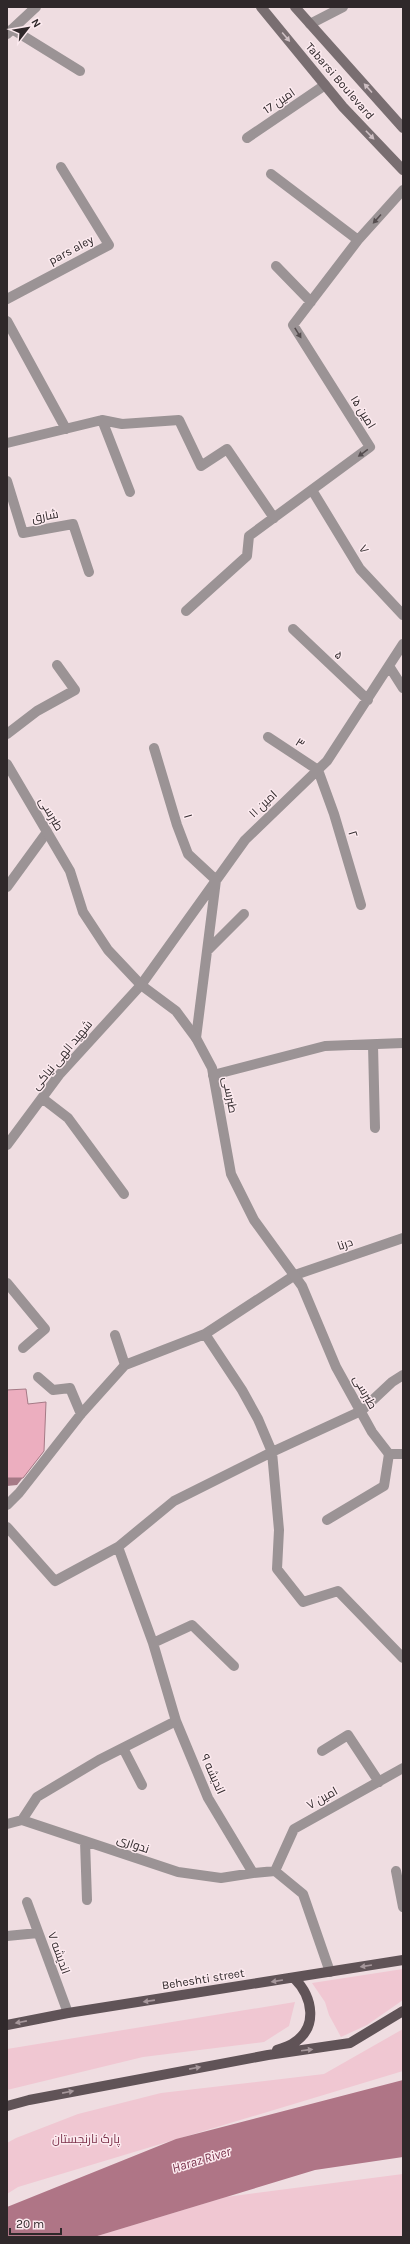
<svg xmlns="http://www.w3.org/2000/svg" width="410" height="2244" viewBox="0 0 410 2244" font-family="Karla,Cairo,sans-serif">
	<rect width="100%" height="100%" fill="#efdde1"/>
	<path fill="#f0c7d2" d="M403 1969V2000L367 2025 341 2037 329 2015 325 2002 312 1983Z
		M295 2002 289 2026 264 2042 143 2057 7 2090V2049Z
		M403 2029V2071L18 2187 7 2194V2143L16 2138 78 2114 161 2093 324 2074Z
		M403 2174V2237H94L226 2197Z"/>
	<path fill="#af7586" d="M403 2080V2157L315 2170 94 2237H7V2207L176 2139Z"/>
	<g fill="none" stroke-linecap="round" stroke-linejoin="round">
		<path stroke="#9b9395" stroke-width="10" d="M310 24 343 7
			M12 29 80 71
			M7 34 36 7
			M247 138 325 85
			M271 174 358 240
			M276 266 311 302
			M7 299 109 245 61 167
			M7 321 66 429
			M102 420 130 492
			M7 443 102 420 122 424 179 420 201 466 227 449 274 518
			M7 481 23 533 73 524 89 572
			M312 490 360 569 403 615
			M186 611 247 556 249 536 370 447 293 325 358 240 403 190
			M293 629 368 700
			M389 666 403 688
			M7 734 37 711 75 690 57 665
			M268 737 318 770 334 814 361 905
			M154 748 177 825 188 854 216 880 196 1038
			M7 887 47 832
			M207 951 244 914
			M373 1045 375 1128
			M213 1075 325 1046 403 1043
			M42 1098 68 1118 124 1194
			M7 1145 59 1075 141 985 245 840 327 761 403 644
			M7 1283 45 1329 23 1348
			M205 1334 242 1390 258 1419 272 1452 279 1530 277 1569 303 1602 338 1591 403 1658
			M115 1335 125 1365
			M38 1377 53 1390 70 1388 81 1414
			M7 1505 19 1493 81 1414 125 1365 205 1334 295 1275 403 1238
			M327 1520 384 1486 389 1454
			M7 1527 55 1581 118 1547 174 1501 272 1452 361 1411 392 1382 403 1375
			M118 1547 153 1643 176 1721 208 1798 253 1873 275 1871 303 1894 330 1972
			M153 1643 192 1625 234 1666
			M123 1748 142 1785
			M322 1751 348 1735 379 1782
			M22 1820 37 1797 99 1760 176 1721
			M7 1824 22 1820 178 1872 221 1878 253 1873
			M85 1841 87 1900
			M275 1871 294 1829 403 1768
			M396 1871 403 1907
			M27 1902 68 2013
			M7 1936 38 1933"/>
		<path stroke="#9b9395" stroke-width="10" d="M7 764 70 871 83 912 108 950 141 985 176 1011 196 1038 212 1068 231 1174 254 1220 302 1286 336 1367 372 1432 389 1454H403"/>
		<path stroke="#796e71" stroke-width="10" d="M261 7 343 107 403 170
			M295 7 403 128"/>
		<path stroke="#605357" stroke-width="10" d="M7 2025 68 2013 403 1960
			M277 2050C282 2048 287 2047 292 2044 319 2028 313 1997 294 1978
			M7 2106 29 2100 268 2055 350 2043 403 2011"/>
	</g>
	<path fill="#a57a86" d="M44 1451 17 1485 7 1486V1478Z"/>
	<path fill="#ecaebf" stroke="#a57a86" d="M26 1389 28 1404 46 1402 44 1451 23 1478H7V1390Z"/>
	<defs><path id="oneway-solid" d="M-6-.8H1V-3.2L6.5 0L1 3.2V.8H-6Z"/></defs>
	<g fill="#cebfc3">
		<use href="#oneway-solid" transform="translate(286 37) rotate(50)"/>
		<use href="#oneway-solid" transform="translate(368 88) rotate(-132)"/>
		<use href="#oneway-solid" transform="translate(370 135) rotate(46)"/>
	</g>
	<g fill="#554d4f">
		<use href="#oneway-solid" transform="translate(377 219) rotate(132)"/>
		<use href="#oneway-solid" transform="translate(298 333) rotate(58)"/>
		<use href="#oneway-solid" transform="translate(363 453) rotate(144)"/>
	</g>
	<g fill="#a6979b">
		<use href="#oneway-solid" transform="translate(366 1966) rotate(171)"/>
		<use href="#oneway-solid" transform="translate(277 1981) rotate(171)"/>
		<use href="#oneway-solid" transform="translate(149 2001) rotate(172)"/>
		<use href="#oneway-solid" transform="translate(21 2022) rotate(169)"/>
		<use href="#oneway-solid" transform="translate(307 2050) rotate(-7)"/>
		<use href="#oneway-solid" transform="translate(195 2068) rotate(-11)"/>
		<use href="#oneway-solid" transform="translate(68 2092) rotate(-11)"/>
	</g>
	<g text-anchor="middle" stroke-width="3" stroke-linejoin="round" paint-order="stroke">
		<g font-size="12" fill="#2f282a" stroke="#fceaef">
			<text transform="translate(340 81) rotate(49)" y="4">Tabarsi Boulevard</text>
			<text transform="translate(279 101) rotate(-34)" y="4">امین 17</text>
			<text transform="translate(71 250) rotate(-28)" y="4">pars aley</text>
			<text transform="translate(363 412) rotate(58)" y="4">امین ۱۵</text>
			<text transform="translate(45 516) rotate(-10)" y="4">شارق</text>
			<text transform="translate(364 549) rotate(58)" y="4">۷</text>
			<text transform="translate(339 655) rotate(43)" y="4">۵</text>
			<text transform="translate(300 743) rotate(33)" y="4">۳</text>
			<text transform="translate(263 804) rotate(-43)" y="4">امین ۱۱</text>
			<text transform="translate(51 814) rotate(60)" y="4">طبرسی</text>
			<text transform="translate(188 816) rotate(73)" y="4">۱</text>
			<text transform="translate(353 834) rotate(73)" y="4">۲</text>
			<text transform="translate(62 1055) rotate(-50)" y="4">شهید الهی نیاکی</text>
			<text transform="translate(230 1095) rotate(79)" y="4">طبرسی</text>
			<text transform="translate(345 1244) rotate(-19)" y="4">درنا</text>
			<text transform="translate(365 1392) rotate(61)" y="4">طبرسی</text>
			<text transform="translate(213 1774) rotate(66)" y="4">اندیشه ۹</text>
			<text transform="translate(322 1798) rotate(-29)" y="4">امین ۷</text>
			<text transform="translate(133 1844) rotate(19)" y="4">ندواری</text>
			<text transform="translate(59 1953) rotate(70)" y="4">اندیشه ۷</text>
			<text transform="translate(203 1979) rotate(-9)" y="4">Beheshti street</text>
		</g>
		<g font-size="12" fill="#7e344d" stroke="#fceaef">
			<text x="86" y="2143">پارک نارنجستان</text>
		</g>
		<g font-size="13" font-style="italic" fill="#772e48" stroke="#fceaef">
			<text transform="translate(201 2159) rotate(-17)" y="5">Haraz River</text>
		</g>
	</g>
	<rect width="410" height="2244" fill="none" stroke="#2f282a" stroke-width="16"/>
	<g transform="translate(28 28) rotate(59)" stroke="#fceaef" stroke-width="3" paint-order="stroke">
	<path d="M0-3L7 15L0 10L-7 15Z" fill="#2f282a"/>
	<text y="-6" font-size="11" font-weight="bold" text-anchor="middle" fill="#2f282a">N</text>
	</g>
	<path d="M10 2228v6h51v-6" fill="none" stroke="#2f282a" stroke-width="2"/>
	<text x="16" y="2228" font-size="12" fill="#2f282a" stroke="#fceaef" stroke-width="3" paint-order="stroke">20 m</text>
</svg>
